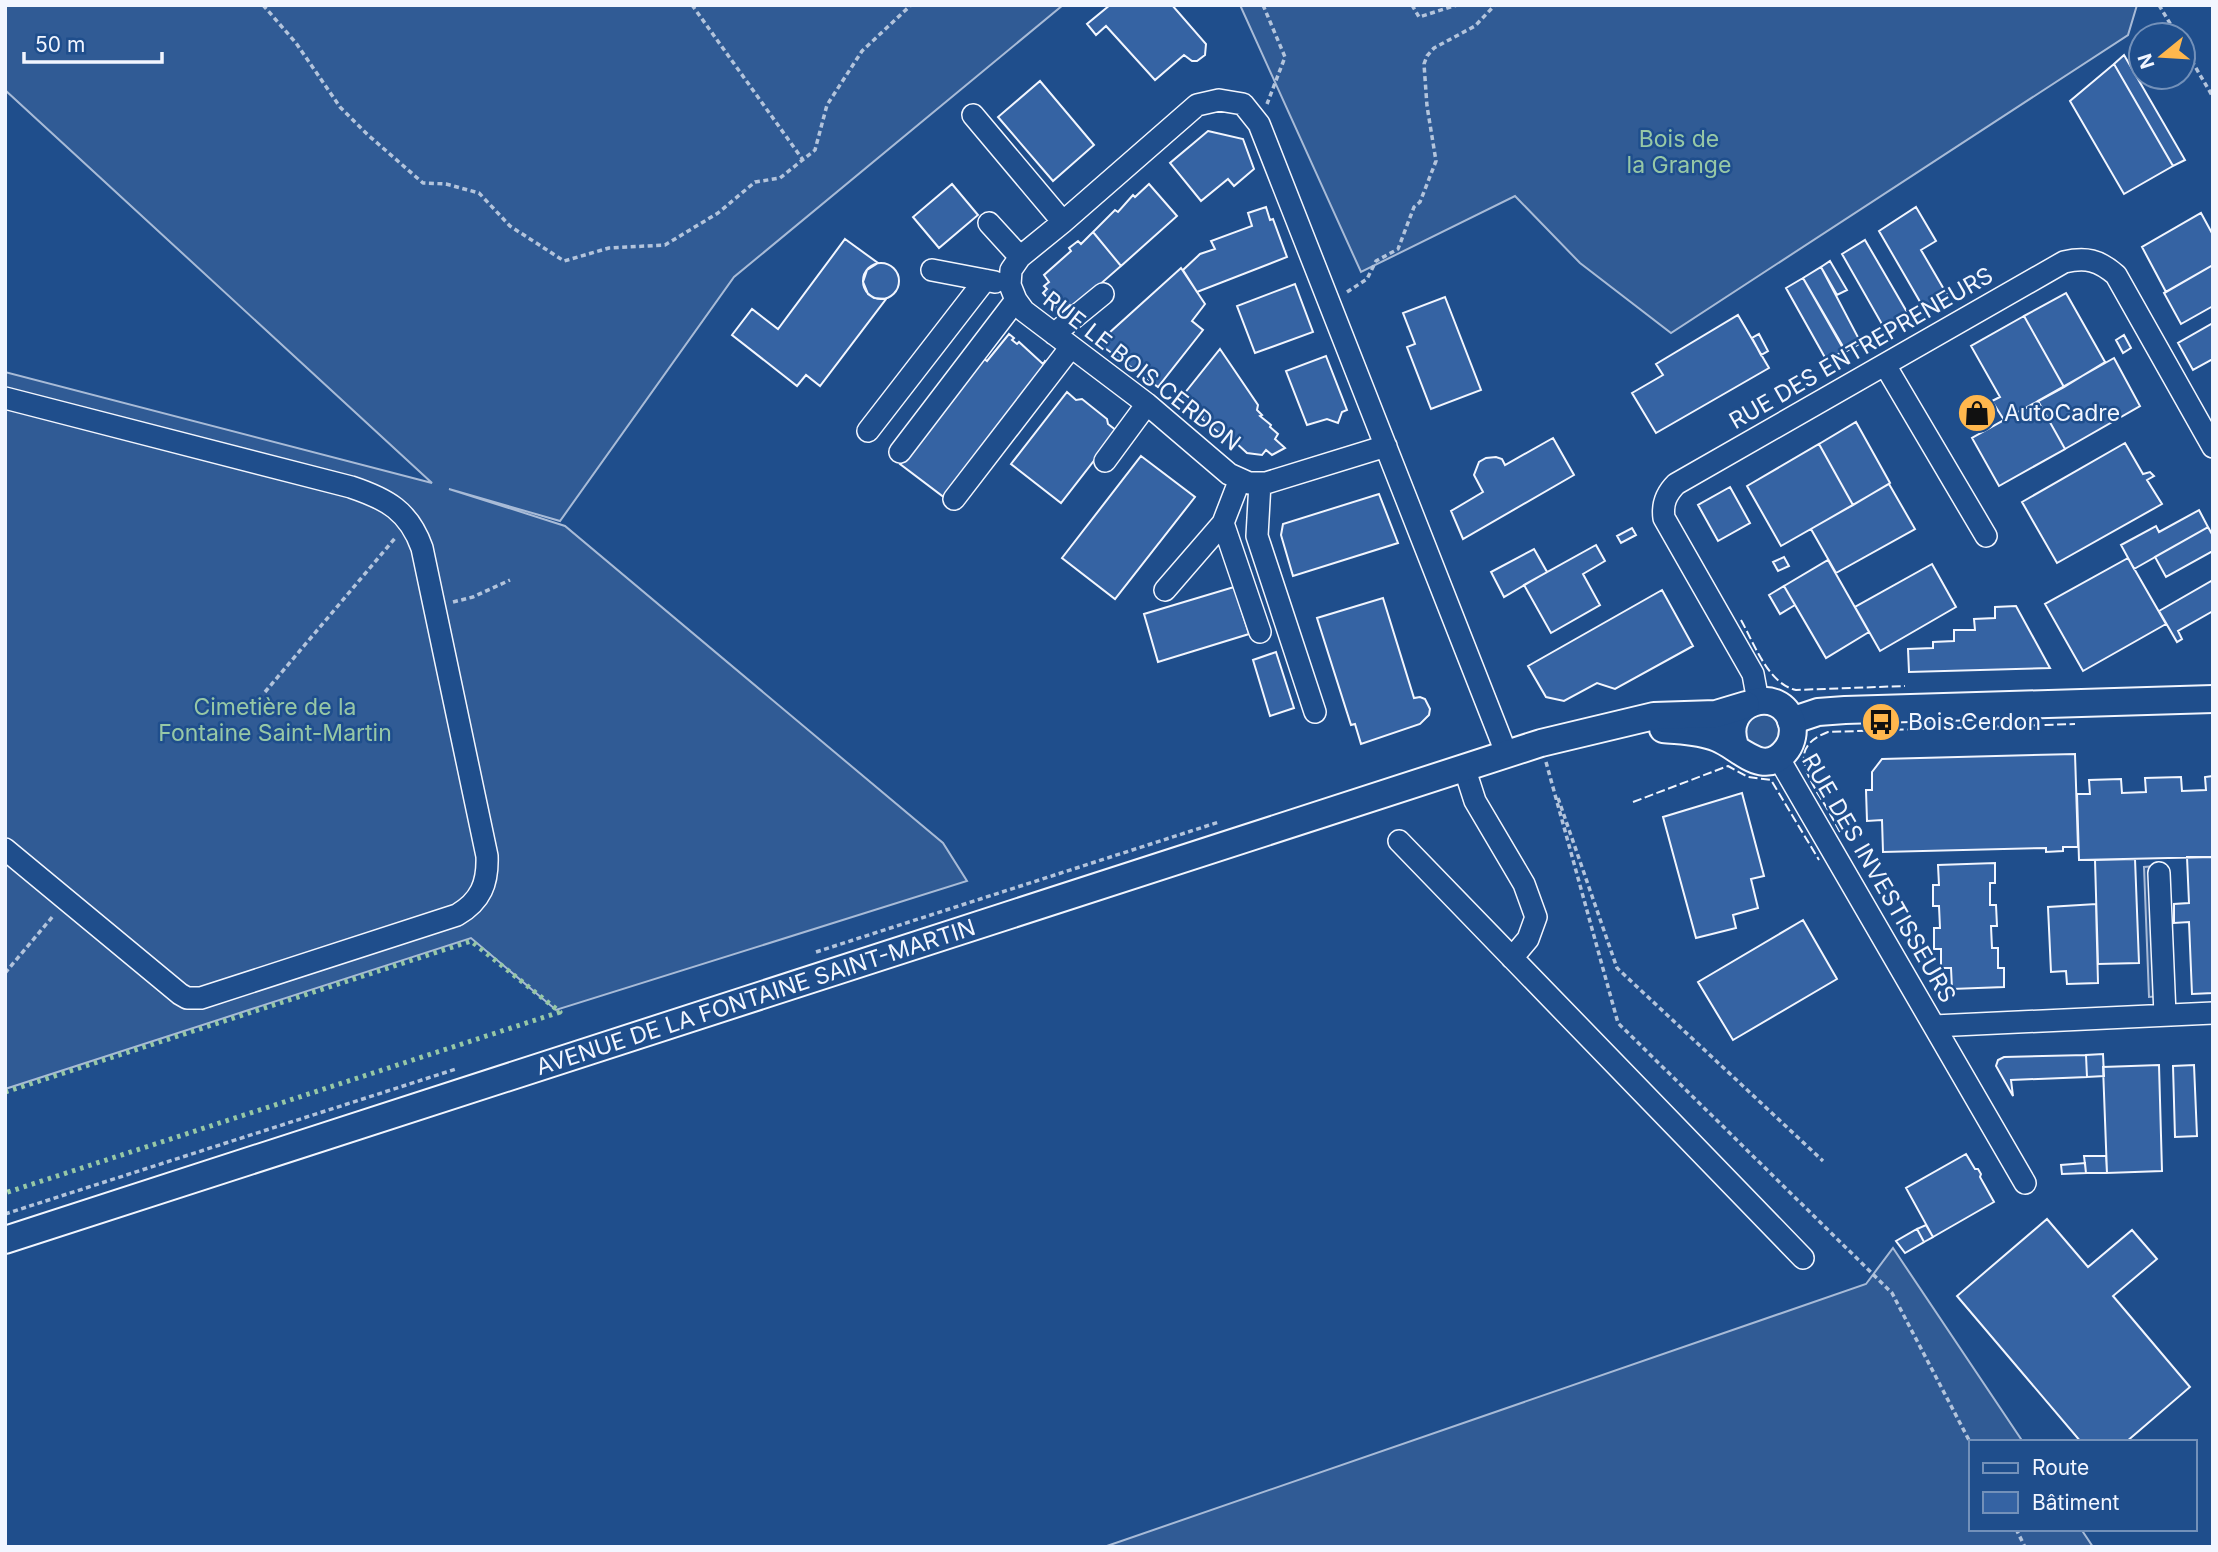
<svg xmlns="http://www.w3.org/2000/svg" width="2218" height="1552" viewBox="0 0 2218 1552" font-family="Inter,sans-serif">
	<rect width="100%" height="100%" fill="#1f4e8c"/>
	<path fill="#305b95" stroke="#a8bbd7" stroke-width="2" d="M5 5H1063L734 277 560 521 449 489 565 526 943 843 967 881 556 1010 471 938 5 1089V372L432 483 5 90Z
		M1240 5H2137L2128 35 1671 333 1580 263 1515 196 1361 272Z
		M1772 712 1783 732 1770 751 1748 749 1743 717Z
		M2155 866 2161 996 2149 997 2144 867Z
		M1893 1248 2023 1442H1971V1529H2081L2093 1547H1104L1866 1284Z"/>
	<path fill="#3563a3" stroke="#f2f6ff" stroke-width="2" d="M1110 5H1172L1206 44 1205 55 1197 61H1192L1184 55 1155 80 1106 26 1096 35 1087 24Z
		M2124 55 2185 160 2173 166 2114 64Z
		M2114 64 2173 166 2124 194 2070 101Z
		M1040 81 1094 145 1053 181 998 117Z
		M1208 131 1243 139 1254 169 1234 186 1228 179 1201 201 1170 163Z
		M952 184 978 215 939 248 913 217Z
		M1149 184 1177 216 1121 266 1093 232 1115 210 1118 212 1133 195 1135 197Z
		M1266 207 1270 220 1273 219 1287 257 1197 292 1183 270 1200 254 1215 249 1211 241 1252 226 1248 213Z
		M1916 207 1936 241 1921 250 1949 298 1926 312 1879 231Z
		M2201 213 2213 235V265L2166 292 2142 247Z
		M1093 232 1121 266 1073 308 1070 305 1061 313 1043 293 1047 289 1044 286 1049 282 1044 275 1071 251 1069 248 1078 241 1081 244Z
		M845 239 878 263 867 270 863 282 868 294 874 298 886 299 820 386 806 375 797 386 732 335 752 309 778 329Z
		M1865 240 1911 319 1887 333 1842 254Z
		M1830 261 1847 290 1837 295 1821 267Z
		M863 281a18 18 0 1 1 36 0a18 18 0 1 1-36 0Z
		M2213 265V306L2181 324 2164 293Z
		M1821 267 1861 343 1845 352 1803 278Z
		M1181 268 1205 304 1192 321 1203 330 1158 387 1098 343Z
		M1803 278 1845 350 1827 361 1786 288Z
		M1295 284 1313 332 1255 353 1237 306Z
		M2066 293 2105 362 2064 387 2024 316Z
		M1445 297 1481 390 1431 409 1407 347 1415 344 1403 313Z
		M1738 315 1769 368 1656 433 1632 393 1663 375 1656 364Z
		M2024 316 2064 387 2004 420 1992 401 2000 397 1971 346Z
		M2213 323V359L2193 370 2178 343Z
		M1009 334 1014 338 1012 340 1017 344 1019 342 1043 364 1045 361 1049 365 945 498 900 464 983 358 987 361Z
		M1759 334 1768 351 1761 355 1752 338Z
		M2124 335 2131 348 2123 353 2116 340Z
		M1220 349 1258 405 1257 410 1262 415 1260 416 1271 425 1270 427 1278 434 1275 439 1285 448 1272 455 1266 450 1262 455 1247 453 1234 441 1230 442 1202 419 1203 416 1180 399Z
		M1326 356 1347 410 1342 412 1338 423 1327 419 1307 425 1286 371Z
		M2114 358 2140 406 2065 449 2038 401Z
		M1067 392 1076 400 1082 399 1107 419 1108 424 1117 431 1061 503 1011 464Z
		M2038 401 2065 449 1999 486 1972 438Z
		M1856 422 1890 483 1853 505 1819 444Z
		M1553 438 1574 475 1463 539 1451 511 1483 492 1474 475 1479 462 1486 458 1496 457 1502 459 1505 465Z
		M2125 443 2143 474 2150 472 2154 476 2147 480 2162 504 2057 563 2022 502Z
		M1819 444 1853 505 1781 546 1747 486Z
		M1141 456 1195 497 1115 599 1062 558Z
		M1889 484 1915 529 1836 573 1811 529Z
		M1730 487 1750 523 1718 541 1698 505Z
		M1379 494 1398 543 1293 576 1281 535 1283 524Z
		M2199 510 2208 527 2134 569 2121 545 2156 526 2159 532Z
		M2208 527 2213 536V551L2166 577 2155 557Z
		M1632 528 1636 535 1621 543 1617 536Z
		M1596 545 1605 561 1583 574 1600 605 1551 633 1524 585Z
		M1534 549 1547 572 1504 597 1491 572Z
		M1784 557 1789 566 1778 571 1773 562Z
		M2128 558 2166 624 2083 671 2045 604Z
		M1828 560 1869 632 1826 658 1784 586Z
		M1932 564 1956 607 1880 651 1855 607Z
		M2213 580V611L2178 631 2182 639 2177 642 2159 611Z
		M1784 586 1795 605 1780 614 1769 595Z
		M1234 587 1249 634 1158 662 1144 614Z
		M1662 590 1693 646 1615 689 1597 683 1564 701 1546 697 1528 666Z
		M1383 598 1414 698 1420 697 1425 699 1430 709 1429 715 1420 724 1361 744 1355 724 1351 725 1317 618Z
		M2016 606 2050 668 1909 672 1908 649 1933 648V642L1954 641V630H1975L1974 619 1995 618V607Z
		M1276 652 1294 708 1270 716 1253 660Z
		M2075 754 2078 847H2063V851L2046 852V848L1883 852 1882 820 1867 821 1866 790H1872V772L1882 759Z
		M2213 776V857L2079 860 2077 794H2090L2089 780 2121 779 2122 793 2146 792 2145 778 2181 777 2182 791 2206 790 2205 777Z
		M1742 793 1764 876 1751 879 1758 908 1733 915 1736 928 1696 938 1663 817Z
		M2187 857H2213V993L2192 994 2189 922 2174 923V904L2189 903Z
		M2135 859 2139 963 2098 964 2095 860Z
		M1995 863V883H1990V905H1996L1997 926H1991L1992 948H1998V968H2004V987L1952 989 1951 968H1941V949H1934V928H1940L1939 906H1933V885H1939L1938 865Z
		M2096 904 2098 983 2067 984 2066 971 2051 972 2048 907Z
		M1803 920 1837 979 1733 1040 1698 982Z
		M2103 1054 2104 1076 2087 1077 2086 1055Z
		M2086 1055 2087 1077 2011 1080 2013 1096 1996 1066 1998 1060 2004 1057Z
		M2159 1065 2162 1171 2107 1173 2103 1067Z
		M2194 1065 2197 1136 2175 1137 2173 1066Z
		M1966 1154 1975 1169H1978L1981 1174 1980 1177 1994 1202 1933 1237 1906 1188Z
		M2084 1156H2106L2107 1173H2086Z
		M2085 1163 2086 1173 2062 1174 2061 1165Z
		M2047 1219 2088 1267 2132 1230 2157 1259 2113 1296 2190 1387 2126 1442H2081L1957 1296Z
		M1926 1225 1933 1237 1924 1242 1917 1229Z
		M1917 1229 1924 1242 1905 1253 1896 1241Z"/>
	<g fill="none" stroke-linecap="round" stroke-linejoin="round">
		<g stroke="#f2f6ff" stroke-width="24">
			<path id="minor" d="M973 115 1063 222
				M989 223 1020 257
				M932 270 995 282
				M1054 334 1103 294
				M1885 365 1986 536
				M5 398 351 487C387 499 409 511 422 548L487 856C488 883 481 901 457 915L201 998H187L180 994 5 849
				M868 431 985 280
				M1386 446 1266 483H1249L1229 474 1147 404 1024 311 1016 300 1010 285 1011 270 1020 257 1063 222 1197 105 1219 100 1243 104 1259 124 1507 755
				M900 452 1016 300
				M1105 461 1147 404
				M1240 479 1223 523 1260 632
				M1260 483 1257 536 1315 712
				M954 499 1071 347
				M1165 590 1223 523
				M1758 701 1753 674 1664 518C1662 504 1666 494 1676 484L2064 262C2086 257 2099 260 2116 275L2213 447
				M1778 757 1934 1026
				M1465 770 1475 801 1524 884 1536 917 1528 939 1512 958
				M1399 841 1803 1258
				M2159 873 2165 1015
				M2025 1183 1934 1026 2213 1013"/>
		</g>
		<g stroke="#f2f6ff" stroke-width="30">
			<g id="major">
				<path d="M1791 721 1818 712 1845 710 2213 699"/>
				<path d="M1663 729C1681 731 1700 731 1717 738 1739 746 1764 780 1787 749 1792 742 1794 732 1792 723 1781 683 1719 701 1735 746"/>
				<path id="s1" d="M5 1240 1541 743 1654 716 1716 714 1746 705"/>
			</g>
		</g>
		<path stroke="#b3c4dc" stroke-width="3.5" stroke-dasharray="5 3.5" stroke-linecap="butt" d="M263 5 296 43 340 107 368 135 423 183 446 184 479 193 510 226 564 261 609 248 665 245 718 213 755 182 780 178 815 150 827 105 862 51 911 5
			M692 5 803 160
			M1263 5 1285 57 1267 104
			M1412 5 1419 17 1457 5
			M2159 5 2177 35
			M2183 46 2213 97
			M1347 292 1367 279 1376 261 1398 249 1414 207 1420 202 1436 161 1427 106 1424 64 1427 56 1434 48 1475 26 1495 5
			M453 602 473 597 510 580
			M265 692 396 537
			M1546 762 1618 1023 1892 1293 1971 1444
			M1558 798 1617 968 1823 1161
			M816 952 1219 822
			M5 973 54 915
			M5 1214 456 1069
			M2016 1529 2025 1547"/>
		<use href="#minor" stroke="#1f4e8c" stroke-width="21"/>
		<use href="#major" stroke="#1f4e8c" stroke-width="26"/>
		<path stroke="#97c8a6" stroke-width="5" stroke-dasharray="3.5 5" stroke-linecap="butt" d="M5 1092 471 941 560 1012 5 1193"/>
		<path stroke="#f2f6ff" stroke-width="2" stroke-dasharray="9 3.5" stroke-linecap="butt" d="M1741 620C1754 643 1768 684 1796 690L1905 686
			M1633 802 1728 766 1748 777 1771 780 1819 860
			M1840 832C1833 819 1826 806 1818 794 1803 767 1792 746 1828 732L2075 724"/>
	</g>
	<defs>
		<g id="shop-disc" transform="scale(2.0125)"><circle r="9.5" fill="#ffb74d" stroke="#1f4e8c"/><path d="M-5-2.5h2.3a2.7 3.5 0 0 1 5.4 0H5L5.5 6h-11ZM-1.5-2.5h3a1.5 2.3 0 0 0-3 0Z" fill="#111"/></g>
		<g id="bus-disc" transform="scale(2.0125)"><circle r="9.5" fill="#ffb74d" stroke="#1f4e8c"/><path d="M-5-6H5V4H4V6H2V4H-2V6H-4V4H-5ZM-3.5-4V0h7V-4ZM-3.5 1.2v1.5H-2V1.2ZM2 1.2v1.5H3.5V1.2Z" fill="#111"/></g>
	</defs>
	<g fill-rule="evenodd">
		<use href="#shop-disc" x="1977" y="413"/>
		<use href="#bus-disc" x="1881" y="722"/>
	</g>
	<g text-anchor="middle" stroke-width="5" stroke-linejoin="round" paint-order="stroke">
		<g font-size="23" fill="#97c8a6" stroke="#1f4e8c">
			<text x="1679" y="147">Bois de<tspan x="1679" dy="26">la Grange</tspan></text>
			<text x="275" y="715">Cimetière de la<tspan x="275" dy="26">Fontaine Saint-Martin</tspan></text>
		</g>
		<g font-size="23" fill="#f2f6ff" stroke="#1f4e8c">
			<text transform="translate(1861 348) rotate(-30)" y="8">RUE DES ENTREPRENEURS</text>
			<text transform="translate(1142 371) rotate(38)" y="8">RUE LE BOIS CERDON</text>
			<text transform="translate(1879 878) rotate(60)" y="8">RUE DES INVESTISSEURS</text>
			<text dy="8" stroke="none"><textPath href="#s1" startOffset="789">AVENUE DE LA FONTAINE SAINT-MARTIN</textPath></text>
		</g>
		<g font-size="23" fill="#f2f6ff" stroke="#1f4e8c" text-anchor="start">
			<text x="2004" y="421">AutoCadre</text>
			<text x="1908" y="730">Bois Cerdon</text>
		</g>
	</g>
	<rect width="2218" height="1552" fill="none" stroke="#f2f6ff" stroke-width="14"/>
	<rect x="1969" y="1440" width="228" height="91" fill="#1f4e8c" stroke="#7391ba" stroke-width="2"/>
	<rect x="1983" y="1463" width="35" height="10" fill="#1f4e8c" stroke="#7391ba" stroke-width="2"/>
	<text x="2032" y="1475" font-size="21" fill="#f2f6ff">Route</text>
	<rect x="1983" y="1492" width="35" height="21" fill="#3563a3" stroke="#7391ba" stroke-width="2"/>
	<text x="2032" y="1510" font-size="21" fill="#f2f6ff">Bâtiment</text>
	<g transform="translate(2162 56) rotate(252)"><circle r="33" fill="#1f4e8c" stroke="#7391ba" stroke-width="2"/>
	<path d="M0-5L12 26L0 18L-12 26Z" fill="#ffb74d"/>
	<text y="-10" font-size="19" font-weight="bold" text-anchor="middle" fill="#f2f6ff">N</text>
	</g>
	<path d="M24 52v10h138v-10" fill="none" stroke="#f2f6ff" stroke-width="3.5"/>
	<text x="35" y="52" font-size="21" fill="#f2f6ff" stroke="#1f4e8c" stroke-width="5" paint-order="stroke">50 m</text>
</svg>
